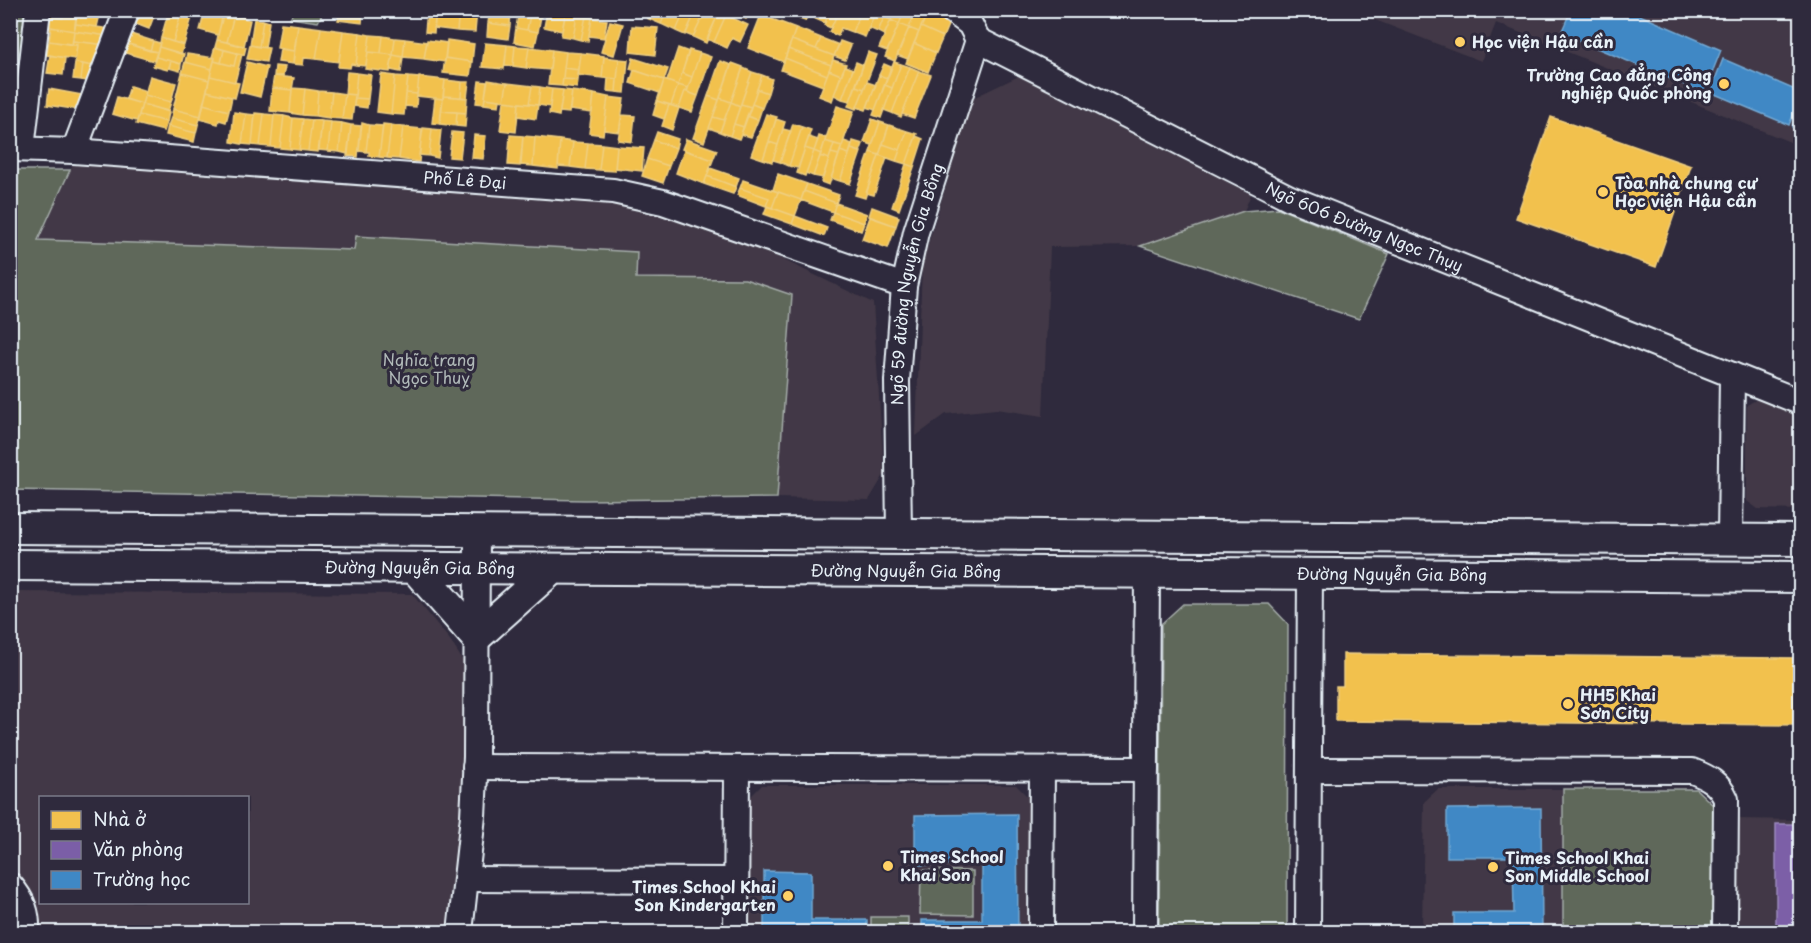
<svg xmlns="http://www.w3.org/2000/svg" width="1811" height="943" viewBox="0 0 1811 943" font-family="'Playpen Sans',sans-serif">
	<rect width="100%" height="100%" fill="#2f2a3d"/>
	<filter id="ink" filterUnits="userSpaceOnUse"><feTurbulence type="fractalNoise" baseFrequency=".0167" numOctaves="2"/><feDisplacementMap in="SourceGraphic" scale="12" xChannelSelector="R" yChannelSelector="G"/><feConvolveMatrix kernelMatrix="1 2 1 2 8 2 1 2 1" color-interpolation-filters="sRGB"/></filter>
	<g filter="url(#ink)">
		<path fill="#423946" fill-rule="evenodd" d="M1352 11H1800V146L1496 23 1481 61Z
			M1019 76 1251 194 1244 211 1140 246 1050 247 1043 416 996 409 946 414 916 436 922 264 973 98Z
			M77 155 663 202 873 303 884 475 869 500 777 498 792 295 745 279 636 278 637 252 356 236 354 250 38 240Z
			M1761 397 1800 413V510L1758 509 1747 501V405Z
			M11 592 412 594 450 640 478 685 457 932H37L26 886 11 877ZM40 798H248V902H40Z
			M762 785H1016L1030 799 1029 932H746L747 800Z
			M1438 789H1563V932H1422L1424 802Z
			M1734 819 1800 820V932H1734Z"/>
		<path fill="#5f675a" stroke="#a4aca9" stroke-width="1.5" d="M11 11H29L17 98 11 106Z
			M294 11V10L324 11 318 22 290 18Z
			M11 170H70L38 240 354 250 356 236 637 252 636 278 745 279 792 295 777 498 585 500 11 490Z
			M1278 208 1389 254 1359 319 1140 246 1244 211Z
			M1183 604H1269L1288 624 1287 932H1159L1161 624Z
			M1563 789H1696L1715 807 1714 932H1563Z
			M921 870 973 871V915L920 914Z
			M871 917H908V932H871Z"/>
		<path fill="#f2c14e" stroke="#efcf81" stroke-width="1.5" d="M49 10H65L63 18 48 16Z
			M65 10H77L74 31 43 26 45 16 63 18Z
			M77 10H101L97 27 76 24Z
			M169 10 182 11 173 42 161 38Z
			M194 10 184 45 173 42 182 10Z
			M339 10H363L362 23 338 20Z
			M427 10H436L434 33 425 32Z
			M436 10H459L457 31 434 28Z
			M459 10H477L475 32 457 31Z
			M490 10H511L510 26 488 23Z
			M519 10H531L527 30 516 28Z
			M531 10 542 11 538 32 527 30Z
			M650 10H667L661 24 647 18Z
			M667 10H685L676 31 661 24Z
			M685 10H696L685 35 676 31Z
			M696 10H706L693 37 686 34Z
			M706 10 719 12 706 43 693 37Z
			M727 10H750L746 19Z
			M798 10H810L805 21 795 17Z
			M810 10H820L816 19 808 15Z
			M820 10H830L825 23 816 19Z
			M830 10H839L831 28 824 25Z
			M839 10H861L852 32 841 28 838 36 829 32Z
			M861 10H868L875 13 865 37 852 32Z
			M887 10H895L891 20 884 17Z
			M895 10H905L899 24 891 20Z
			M905 10H916L909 28 899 24Z
			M916 10H929L919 32 909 28Z
			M929 10H947L953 13 943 37 921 27Z
			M205 11 223 16 218 35 200 30Z
			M141 12 154 16 149 29 136 24Z
			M547 12 565 15 562 31 544 27Z
			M566 12 577 15 573 38 561 36Z
			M719 12 726 15 714 42 707 39Z
			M223 13 234 15 227 42 217 40Z
			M875 13 884 17 878 32 869 28Z
			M234 15 250 20 244 46 227 42Z
			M577 15 586 16 581 40 573 38Z
			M726 15 748 25 740 42 732 38 727 48 714 42Z
			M761 15 796 28 784 62 748 48Z
			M586 16 592 18 588 41 581 40Z
			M884 17 891 20 884 35 878 32Z
			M592 18 607 20 604 38 589 36Z
			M254 19 263 20 259 47 250 45Z
			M263 20 269 22 265 48 259 47Z
			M891 20 899 24 887 51 879 48Z
			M610 21 623 24 614 55 601 52Z
			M281 23 298 25 294 51 277 48Z
			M488 23 510 26 508 39 487 36Z
			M76 24 111 29 108 36 74 31Z
			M899 24 909 28 895 61 885 57Z
			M298 25 321 28 316 59 304 58 303 65 293 64Z
			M632 26 658 28 655 55 630 52Z
			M51 27 74 31 72 45 49 41Z
			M921 27 943 37 936 53 914 43Z
			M321 28 343 31 339 62 316 59Z
			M516 28 538 32 535 46 514 42Z
			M796 28 821 38 816 49 792 40Z
			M909 28 919 32 908 59 897 55Z
			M74 31 108 36 106 45 73 41Z
			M343 31 360 33 356 65 351 64 350 68 338 67Z
			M360 33 370 35 366 66 356 65Z
			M131 34 153 41 150 51 128 44Z
			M370 35 383 36 381 53 368 52Z
			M383 36 395 38 393 55 381 53Z
			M161 38 184 45 181 54 159 47Z
			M395 38 405 39 403 57 393 55Z
			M821 38 839 45 834 56 816 49Z
			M405 39 427 42 424 59 403 57Z
			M217 40 246 47 244 55 215 47Z
			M427 40 447 43 445 62 424 59Z
			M447 40 474 44 472 62 445 58Z
			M792 40 834 56 831 65 788 49Z
			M49 41 77 45 75 59 47 55Z
			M73 41 106 45 98 67 75 63 77 45H72Z
			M153 41 160 43 157 52 150 51Z
			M840 41 851 45 845 60 834 56Z
			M125 43 157 52 154 61 122 52Z
			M485 43 507 45 504 69 482 67Z
			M914 43 936 53 928 72 906 63Z
			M250 45 269 48 266 62 247 59Z
			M507 45 515 46 513 66 505 65Z
			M515 46 529 47 526 68 513 66Z
			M159 47 184 54 181 64 156 57Z
			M215 47 224 50 221 63 214 61 215 58 212 57Z
			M529 47 552 50 550 70 526 68Z
			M678 48 689 52 678 85 667 81Z
			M280 49 294 51 293 64 278 62Z
			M788 49 831 65 827 75 785 58Z
			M224 50 237 53 234 66 221 63Z
			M552 50 566 52 562 86 548 85Z
			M689 50 700 53 692 77 682 73Z
			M368 52 393 55 390 72 365 69Z
			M566 52 581 53 579 70 564 68Z
			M868 52 877 55 864 89 856 86Z
			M237 53 242 54 235 82 210 76 214 61 234 66Z
			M581 53 604 56 602 78 578 75Z
			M700 53 711 57 698 96 687 92Z
			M187 54 215 58 212 69 185 62Z
			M50 55 65 58 63 75 47 73Z
			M393 55 403 57 401 72 390 70Z
			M156 57 171 61 168 70 153 66Z
			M604 57 619 59 617 79 602 78Z
			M445 58 472 62 470 76 443 73Z
			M633 58 668 69 664 80 630 69Z
			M785 58 827 75 823 86 781 70Z
			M619 59 628 60 625 93 616 92Z
			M833 60 846 64 841 75 829 70Z
			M171 61 181 64 180 71 169 68Z
			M720 61 731 65 719 100 708 96Z
			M185 62 212 69 209 80 182 73Z
			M247 62 267 67 260 97 240 92Z
			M856 62 863 65 850 101 842 99Z
			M894 62 901 64 892 88 885 85Z
			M75 63 83 64 81 80 73 79Z
			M732 63 743 67 731 102 720 98Z
			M83 64 98 67 96 82 81 80Z
			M884 64 891 67 887 78 879 75Z
			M901 64 910 67 892 113 884 110Z
			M275 66 285 67 283 76H274Z
			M845 66 853 69 842 99 834 95Z
			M910 67 919 71 901 117 892 113Z
			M564 68 579 70 578 80 563 79Z
			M743 68 752 72 740 106 731 102Z
			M634 70 664 80 660 93 630 83Z
			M829 70 841 75 832 101 819 96Z
			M919 71 931 75 914 118 902 114Z
			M347 72 357 73 355 95 345 94Z
			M752 72 762 75 751 107 741 104Z
			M182 73 209 80 201 116 173 109Z
			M357 73 371 75 368 99 355 98Z
			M682 73 692 77 688 88 678 85Z
			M381 74 395 76 391 114 377 112Z
			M762 75 772 79 768 93 757 89Z
			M879 75 887 78 875 110 867 107Z
			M150 76 176 83 171 102 145 95Z
			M210 76 239 83 235 98 207 91Z
			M274 76 294 78 292 90 272 88Z
			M395 76 408 77 404 115 391 114Z
			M408 77 419 78 417 94 406 93Z
			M419 77 445 80 443 99 417 96Z
			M608 78 617 79 616 92 607 91Z
			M563 79 578 80 577 88 562 86Z
			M445 80 462 82 461 97 443 96Z
			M488 80 507 83 504 101 485 98Z
			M664 80 678 85 671 105 657 101Z
			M479 81 487 82 484 104 476 103Z
			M462 82H469L467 98 461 97Z
			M867 82 876 85 866 110 857 107Z
			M507 83 532 86 529 104 504 101Z
			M678 85 688 88 687 92 685 91 679 108 671 105Z
			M885 85 892 88 881 118 873 115Z
			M130 86 146 91 142 104 126 99Z
			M532 86 540 87 538 105 529 104Z
			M856 86 864 89 856 109 848 106Z
			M540 87 552 89 550 107 538 105Z
			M272 88 292 90 290 113 270 111Z
			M292 88 305 89 302 115 290 113Z
			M49 89 88 96 86 111 47 105Z
			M305 89 318 91 316 116 302 115Z
			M552 89 563 90 559 116 549 114Z
			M757 89 768 93 762 108 752 104Z
			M563 90 572 91 569 113 560 112Z
			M207 91 232 97 229 111 203 104Z
			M318 91 332 92 329 118 316 116Z
			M572 91 594 94 592 113 570 110Z
			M685 91 698 96 692 112 679 108Z
			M332 92 345 94 342 119 329 118Z
			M406 93 417 94 416 107 405 106Z
			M345 94 355 95 352 120 342 119Z
			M594 94 608 97 603 135 589 133Z
			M145 95 171 102 168 111 142 104Z
			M443 96 467 98 466 113 441 111Z
			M708 96 719 100 704 142 693 138Z
			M117 97 142 104 137 121 112 114Z
			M608 97 624 99 619 132 604 130Z
			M355 98 368 99 367 108 354 106Z
			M435 98 443 99 440 124 432 123Z
			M485 98 500 100 499 106 484 104Z
			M720 98 731 102 724 120 713 117Z
			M504 101 519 103 516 132 500 130Z
			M657 101 669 105 664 119 653 115Z
			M731 102 740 106 730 136 720 132Z
			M519 103 538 105 536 119 518 116Z
			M142 104 169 112 167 122 139 115Z
			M203 104 229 111 226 122 219 120 218 124 200 119Z
			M741 104 751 107 744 127 734 124Z
			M752 104 762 108 758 120 747 116Z
			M669 105 679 108 672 130 662 126Z
			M837 106 854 111 842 146 825 141Z
			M173 109 201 116 198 125 171 118Z
			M441 111 457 112 456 126 440 124Z
			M234 112 246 114 242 144 231 142Z
			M457 112 466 113 465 127 456 126Z
			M255 113 264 114 260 146 252 145Z
			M246 114 255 115 252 145 242 144Z
			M264 114 274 115 271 147 260 146Z
			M766 114 777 117 763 159 751 155Z
			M139 115 167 122 164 131 136 124Z
			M274 115 284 116 280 148 271 147Z
			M622 115 635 116 632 142 618 140Z
			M284 116 293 118 290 149 280 148Z
			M747 116 758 120 751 137 741 134Z
			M713 117 724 120 720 132 709 128Z
			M1551 117 1691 166 1656 267 1516 218Z
			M171 118 198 125 196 133 168 126Z
			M293 118 303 119 299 150 290 149Z
			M303 119 312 120 308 151 299 150Z
			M776 119 785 122 778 145 769 142Z
			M872 119 880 122 872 145 864 142Z
			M312 120 322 121 318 152 308 151Z
			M322 121 331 122 328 151 319 150Z
			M331 122 342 123 339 152 328 151Z
			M880 122 889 125 879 155 870 152Z
			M342 123 351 125 348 154 339 152Z
			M362 123 369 125 366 152 359 151Z
			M383 124 391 125 387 158 379 157Z
			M734 124 744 127 739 139 730 136Z
			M793 124 802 127 789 166 780 162Z
			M351 125 361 126 358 157 347 156Z
			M369 125 383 126 379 157 369 156V152H366Z
			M391 125 403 127 399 159 387 158Z
			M889 125 907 131 900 150 883 144Z
			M168 126 196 133 194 142 166 135Z
			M403 127 422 129 419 162 399 159Z
			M802 127 811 130 798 168 789 166Z
			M423 128 432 129 429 156 419 155Z
			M432 129 441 130 438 158 429 156Z
			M783 129 791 131 780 162 773 160Z
			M907 131 917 134 906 164 896 161Z
			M452 132 463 133 460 158 449 157Z
			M657 132 678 139 676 148 654 140Z
			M474 135 486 136 483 159 472 158Z
			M510 135 523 136 520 166 508 165Z
			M523 136 535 137 533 166 521 165Z
			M819 136 826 138 821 154 814 151Z
			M916 136 923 139 914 167 906 164Z
			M535 137 560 140 558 169 533 166Z
			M809 137 818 140 814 151 805 148Z
			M686 139 717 150 713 160 682 149Z
			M560 140 573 142 570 167 558 166Z
			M654 140 676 148 669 166 647 159Z
			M825 141 834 144 829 159 820 156Z
			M844 141 852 144 849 154 840 151Z
			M853 141 863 144 860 152 851 149Z
			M573 142 588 143 585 169 570 167Z
			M769 142 778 145 772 162 763 159Z
			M588 143 602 144 599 170 585 169Z
			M602 144 617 146 615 171 599 170Z
			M834 144 842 146 839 155 831 153Z
			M883 144 900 150 896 161 879 155Z
			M617 146 644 148 642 171 615 168Z
			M805 148 814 151 805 176 797 173Z
			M851 149 861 152 850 184 840 181Z
			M684 150 713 160 704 184 676 173Z
			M814 151 821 154 813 176 806 173Z
			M840 151 849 154 840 181 831 178Z
			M870 152 879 155 865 198 855 195Z
			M831 153 839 155 829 185 821 182Z
			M879 155 887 158 874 195 866 193Z
			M820 156 829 159 823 178 813 176Z
			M647 159 669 166 663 183 642 176Z
			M906 164 914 167 899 210 892 207Z
			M710 168 739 178 736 187 707 176Z
			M778 174 807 184 801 200 773 190Z
			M707 176 736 187 733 194 704 184Z
			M743 180 778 192 772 208 766 206 769 198 740 188Z
			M807 184 839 195 836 203 804 191Z
			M740 188 769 198 766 206 737 195Z
			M804 191 836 203 833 212 801 200Z
			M778 192 801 200 795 216 772 208Z
			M836 203 867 214 864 223 833 212Z
			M767 206 795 216 792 224 764 214Z
			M872 207 899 217 896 226 869 216Z
			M833 212 864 223 861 231 830 220Z
			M795 216 827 228 824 236 792 224Z
			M870 217 896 226 888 248 862 239Z
			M1343 654 1800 658V725L1336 721V686H1343Z"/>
		<path fill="#7b5ea7" stroke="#9c8abf" stroke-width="1.5" d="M1776 824H1800V932H1762H1776Z"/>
		<path fill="#3f88c5" stroke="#72a8d4" stroke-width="1.5" d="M1571 10H1628L1721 50 1704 93 1561 33Z
			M1723 59 1800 92V98L1789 125 1710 92Z
			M1800 106V131L1792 127Z
			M1541 808 1542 932H1454V913H1514L1513 857H1447V809Z
			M1017 814 1018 932H922V920H982V864L915 865V815Z
			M764 871 811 872V920H867V932H764Z"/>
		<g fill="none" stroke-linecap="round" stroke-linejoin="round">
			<g stroke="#e8f1f8" stroke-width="28">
				<g id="minor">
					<path id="s1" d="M951 10 970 24 978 40 1290 198 1800 402"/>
					<path id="s2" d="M10 149 74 151 613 191 663 202 904 286"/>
					<path d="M22 149 38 10"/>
					<path d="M74 151 127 10"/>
					<path id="s3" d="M899 534 897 381 904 286 916 232 978 40"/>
					<path d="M1730 539 1732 375"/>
					<path d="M475 767 1146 769"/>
					<path d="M1309 770 1692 771C1708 777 1719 783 1726 799L1725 932"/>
					<path d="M467 879 736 880"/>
					<path d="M10 885C23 900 28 913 27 932"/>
					<path d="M460 932 473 816 476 757 477 531"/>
					<path d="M736 932 737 768"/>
					<path d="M1041 932 1042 769"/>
					<path d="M1145 932 1147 572"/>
					<path d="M1308 932 1310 573"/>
				</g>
			</g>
			<g stroke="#e8f1f8" stroke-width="34">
				<g id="major">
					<path d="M10 528 1800 540"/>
					<path id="s4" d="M10 565 1800 577"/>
					<path d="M415 568 476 637 552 569"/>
				</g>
			</g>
			<use href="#minor" stroke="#2f2a3d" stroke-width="24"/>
			<use href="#major" stroke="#2f2a3d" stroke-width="30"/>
		</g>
	</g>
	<g fill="#ffd166" stroke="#2f2a3d" stroke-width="2">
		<circle cx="1460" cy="42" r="6"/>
		<circle cx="1724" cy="84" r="6"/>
		<circle cx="1603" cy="192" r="6"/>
		<circle cx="1568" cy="704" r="6"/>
		<circle cx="888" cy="866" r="6"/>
		<circle cx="1493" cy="867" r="6"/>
		<circle cx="788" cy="896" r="6"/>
	</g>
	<g text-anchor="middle" stroke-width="6" stroke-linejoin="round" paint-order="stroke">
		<g font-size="16" font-weight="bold" fill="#e8f1f8" stroke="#2f2a3d" text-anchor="start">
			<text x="1472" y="48">Học viện Hậu cần</text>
			<text x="1712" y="81" text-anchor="end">Trường Cao đẳng Công<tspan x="1712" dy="18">nghiệp Quốc phòng</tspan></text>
			<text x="1615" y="189">Tòa nhà chung cư<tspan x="1615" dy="18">Học viện Hậu cần</tspan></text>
			<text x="1580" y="701">HH5 Khai<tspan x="1580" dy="18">Sơn City</tspan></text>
			<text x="900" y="863">Times School<tspan x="900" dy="18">Khai Son</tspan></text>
			<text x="1505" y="864">Times School Khai<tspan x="1505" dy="18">Son Middle School</tspan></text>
			<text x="776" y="893" text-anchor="end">Times School Khai<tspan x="776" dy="18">Son Kindergarten</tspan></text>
		</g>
		<g font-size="16" fill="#e8f1f8" stroke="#2f2a3d">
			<text dy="6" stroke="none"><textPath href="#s2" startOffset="456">Phố Lê Đại</textPath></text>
			<text dy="6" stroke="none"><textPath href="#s1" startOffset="471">Ngõ 606 Đường Ngọc Thụy</textPath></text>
			<text dy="6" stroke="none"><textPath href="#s3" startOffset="252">Ngõ 59 đường Nguyễn Gia Bồng</textPath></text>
			<text dy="6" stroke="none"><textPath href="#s4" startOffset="410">Đường Nguyễn Gia Bồng</textPath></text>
			<text dy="6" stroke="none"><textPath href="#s4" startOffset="896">Đường Nguyễn Gia Bồng</textPath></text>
			<text dy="6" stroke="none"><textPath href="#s4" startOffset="1382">Đường Nguyễn Gia Bồng</textPath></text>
		</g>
		<g font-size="16" fill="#b1bab9" stroke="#2f2a3d">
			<text x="429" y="366">Nghĩa trang<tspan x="429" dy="18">Ngọc Thuỵ</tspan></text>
		</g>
	</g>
	<rect width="1811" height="943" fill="none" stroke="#2f2a3d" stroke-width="36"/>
	<rect x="18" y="18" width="1775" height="907" fill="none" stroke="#e8f1f8" stroke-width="2" filter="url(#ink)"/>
	<rect x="39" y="796" width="210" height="108" fill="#2f2a3d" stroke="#797a88" stroke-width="1.5"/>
	<rect x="51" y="811" width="30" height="18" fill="#f2c14e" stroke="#797a88" stroke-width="1.5"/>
	<text x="93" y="826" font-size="18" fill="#e8f1f8">Nhà ở</text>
	<rect x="51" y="841" width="30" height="18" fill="#7b5ea7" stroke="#797a88" stroke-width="1.5"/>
	<text x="93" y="856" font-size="18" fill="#e8f1f8">Văn phòng</text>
	<rect x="51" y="871" width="30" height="18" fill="#3f88c5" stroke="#797a88" stroke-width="1.5"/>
	<text x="93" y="886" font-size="18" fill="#e8f1f8">Trường học</text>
</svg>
